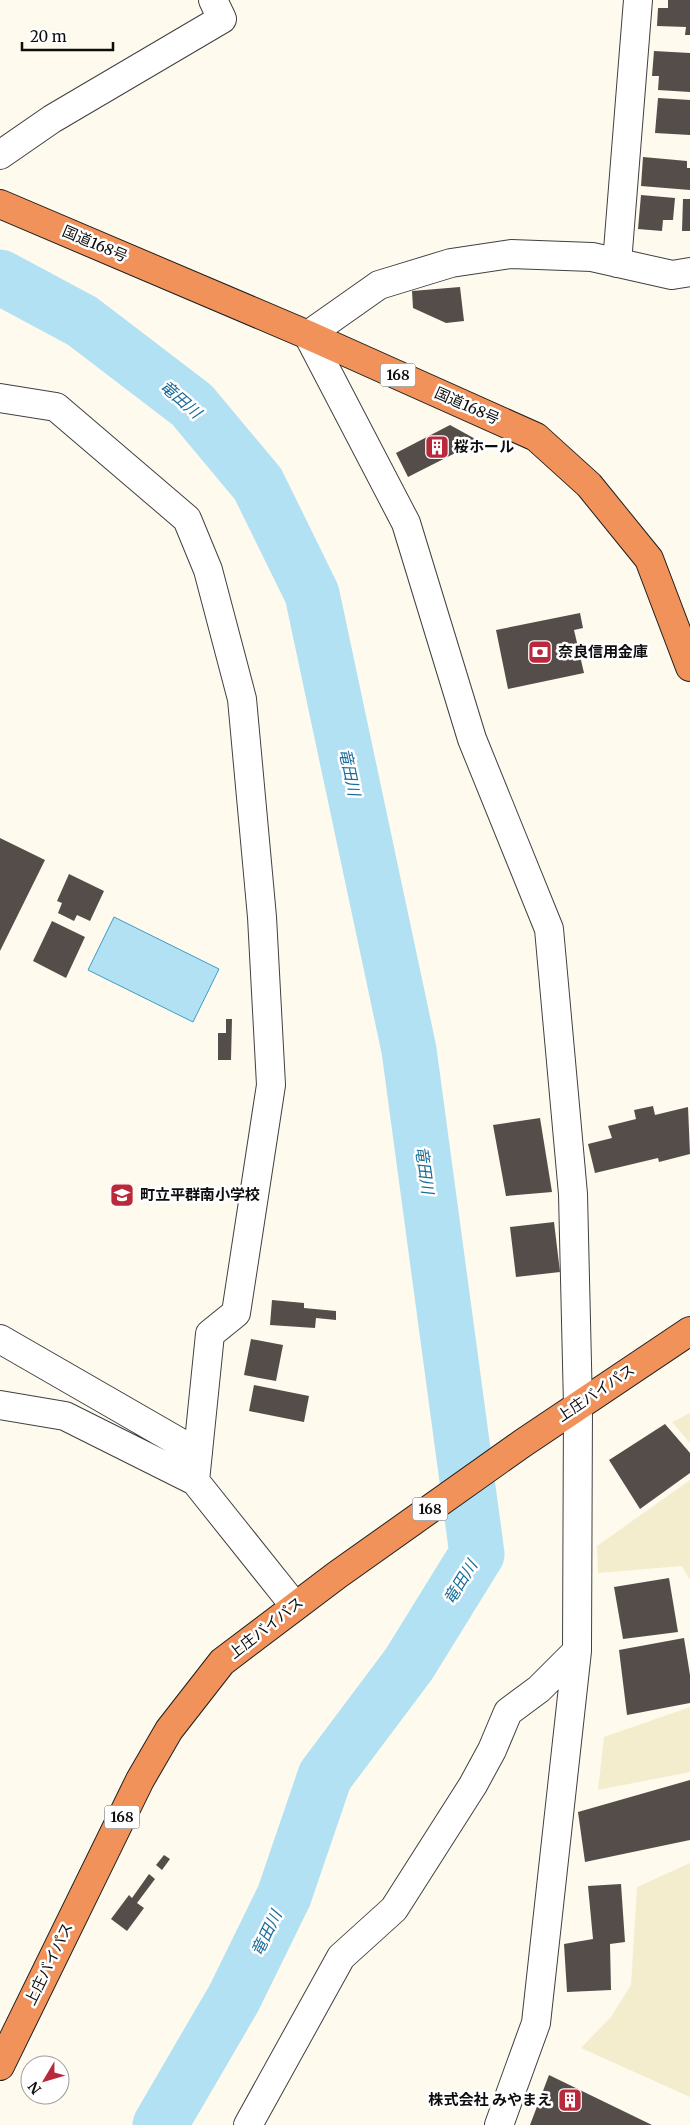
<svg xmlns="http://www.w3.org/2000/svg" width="690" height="2125" viewBox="0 0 690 2125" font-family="Merriweather,'Noto Sans JP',serif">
	<rect width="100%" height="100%" fill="#fefaed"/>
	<path fill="#f3edce" d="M690 1413V1443L672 1422Z
		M690 1480V1580L682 1566 598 1573 597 1546Z
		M690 1707V1772L598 1790 604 1737Z
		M690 1863V2097L581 2048 611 2017 631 1985 637 1887Z"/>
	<path fill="#b3e1f4" stroke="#3c9cc9" d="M114 917 219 969 193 1022 88 970Z"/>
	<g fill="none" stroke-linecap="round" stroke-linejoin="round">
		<path stroke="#b3e1f4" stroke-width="55" d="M0 277 82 321 192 405 258 484 312 594 409 1050 477 1554 409 1664 325 1776 284 1896 234 1998 160 2125"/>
	</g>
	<path fill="#554d49" d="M668 0H690V35H685L686 27 657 26 658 8H668Z
		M654 51 690 53V92L658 90 659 76H652Z
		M658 98 690 100V135L655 133Z
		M643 157 687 161V168H690V190L641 186Z
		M641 195 675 198 673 220H663L662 231 638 229Z
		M683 199H690V231H682Z
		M460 287 464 321 446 323 413 308 412 291Z
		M450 425 479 441 408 477 396 453Z
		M580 613 583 628 574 630 584 673 508 689 496 630Z
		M0 838 45 860 0 951Z
		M69 874 104 891 90 921 77 915 74 921 58 913 62 903 57 901Z
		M52 921 85 937 66 978 33 961Z
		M226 1019H232L231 1060H218V1033H226Z
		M653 1106 655 1115 688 1107 690 1154 659 1162 658 1158 595 1173 588 1144 612 1138 608 1126 636 1119 634 1110Z
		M540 1118 552 1192 506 1196 493 1125Z
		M554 1222 560 1272 516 1277 510 1227Z
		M272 1300 304 1303V1308L336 1311V1320L316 1318 315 1328 270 1325Z
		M251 1339 283 1345 276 1381 244 1375Z
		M254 1385 309 1396 304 1422 249 1411Z
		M665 1424 690 1453V1473L640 1509 609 1460Z
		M669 1578 678 1632 623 1639 614 1587Z
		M684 1638 690 1675V1703L627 1715 619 1650Z
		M690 1780V1840L585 1862 578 1812Z
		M164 1855 170 1859 162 1870 156 1865Z
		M149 1874 155 1879 137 1903 144 1908 127 1931 111 1919 129 1895 132 1898Z
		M621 1884 625 1942 610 1944 611 1990 567 1992 564 1944 593 1939 588 1886Z
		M549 2075 652 2125H530Z"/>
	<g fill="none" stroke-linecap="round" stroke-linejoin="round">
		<g stroke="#404040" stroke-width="30">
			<path id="minor" d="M0 155 52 119 222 19 213 0
				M617 263 638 0
				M0 398 56 407 187 519 208 570 242 699 262 917 271 1085 236 1313 210 1334 195 1481
				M0 1339 198 1453
				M0 1405 65 1416 195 1481 294 1605
				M248 2125 341 1957 394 1909 473 1785 492 1750 508 1712 539 1689 577 1651
				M499 2125 536 2023 577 1651 578 1406 573 1194 549 929 472 739 406 523 308 335 379 285 451 263 511 254 592 257 672 275 690 272"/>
		</g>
		<g stroke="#1e1e1e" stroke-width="30">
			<path id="highway" d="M0 204 308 335 536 437 589 485 649 559 690 667
				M0 2066 140 1780 169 1730 222 1662 337 1575 523 1443 690 1331"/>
		</g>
		<use href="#minor" stroke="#fff" stroke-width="28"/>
		<use href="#highway" stroke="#f09259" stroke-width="28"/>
	</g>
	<defs>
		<g id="building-square" transform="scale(1.25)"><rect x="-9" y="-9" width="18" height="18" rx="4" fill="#b8293b" stroke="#fff"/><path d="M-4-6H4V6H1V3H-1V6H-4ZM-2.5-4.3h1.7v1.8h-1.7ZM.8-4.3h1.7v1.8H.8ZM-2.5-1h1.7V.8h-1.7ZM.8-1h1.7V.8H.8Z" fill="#fff"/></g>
		<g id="bank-square" transform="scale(1.25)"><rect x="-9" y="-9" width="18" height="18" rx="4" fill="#b8293b" stroke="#fff"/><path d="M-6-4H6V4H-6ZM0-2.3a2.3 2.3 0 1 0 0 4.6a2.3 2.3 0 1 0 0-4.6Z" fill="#fff"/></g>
		<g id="school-square" transform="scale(1.25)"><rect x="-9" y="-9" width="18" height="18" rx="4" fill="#b8293b" stroke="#fff"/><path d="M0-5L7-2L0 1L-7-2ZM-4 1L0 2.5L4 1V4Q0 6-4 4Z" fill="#fff"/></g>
	</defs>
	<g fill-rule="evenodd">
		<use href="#building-square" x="437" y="447"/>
		<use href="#bank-square" x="540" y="652"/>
		<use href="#school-square" x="122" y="1195"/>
		<use href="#building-square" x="570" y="2100"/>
	</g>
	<g text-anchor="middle" stroke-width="5" stroke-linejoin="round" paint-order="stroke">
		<g fill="#fff" stroke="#565656" stroke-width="1">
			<rect x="380.5" y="363.5" width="35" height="23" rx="4"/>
			<rect x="412.5" y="1497.5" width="35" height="23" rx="4"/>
			<rect x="104.5" y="1805.5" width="35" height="23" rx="4"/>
		</g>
		<g font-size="14" font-weight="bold" fill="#0d0d0d">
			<text x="398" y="380">168</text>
			<text x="430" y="1514">168</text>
			<text x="122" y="1822">168</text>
		</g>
		<g font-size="15" fill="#0d0d0d" stroke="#fff">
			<text transform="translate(95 244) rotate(23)" y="5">国道168号</text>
			<text transform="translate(467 406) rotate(24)" y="5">国道168号</text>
			<text transform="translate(596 1393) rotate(-34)" y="5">上庄バイパス</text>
			<text transform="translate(266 1628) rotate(-38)" y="5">上庄バイパス</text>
			<text transform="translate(49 1964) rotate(-64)" y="5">上庄バイパス</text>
		</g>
		<g font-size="15" font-weight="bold" fill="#0d0d0d" stroke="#fff" text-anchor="start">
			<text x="454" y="452">桜ホール</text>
			<text x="558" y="657">奈良信用金庫</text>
			<text x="140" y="1200">町立平群南小学校</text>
			<text x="552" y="2105" text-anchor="end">株式会社 みやまえ</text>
		</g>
		<g font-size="16" font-style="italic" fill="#1a6d9a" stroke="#fff">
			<text transform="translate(181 399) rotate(41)" y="6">竜田川</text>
			<text transform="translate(350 772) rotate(78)" y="6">竜田川</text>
			<text transform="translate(425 1170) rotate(82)" y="6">竜田川</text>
			<text transform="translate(460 1582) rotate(-58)" y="6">竜田川</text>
			<text transform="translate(266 1933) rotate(-64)" y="6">竜田川</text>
		</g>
	</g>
	<g transform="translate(45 2080) rotate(232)"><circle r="24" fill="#ffffff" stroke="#9e9e9e"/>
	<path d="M0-4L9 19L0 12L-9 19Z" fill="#b8293b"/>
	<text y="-8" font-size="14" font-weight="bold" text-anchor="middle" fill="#0d0d0d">N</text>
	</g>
	<path d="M22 42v8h91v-8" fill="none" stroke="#0d0d0d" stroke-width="2.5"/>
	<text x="30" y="42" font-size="15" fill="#0d0d0d" stroke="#ffffff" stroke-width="4" paint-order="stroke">20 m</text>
</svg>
